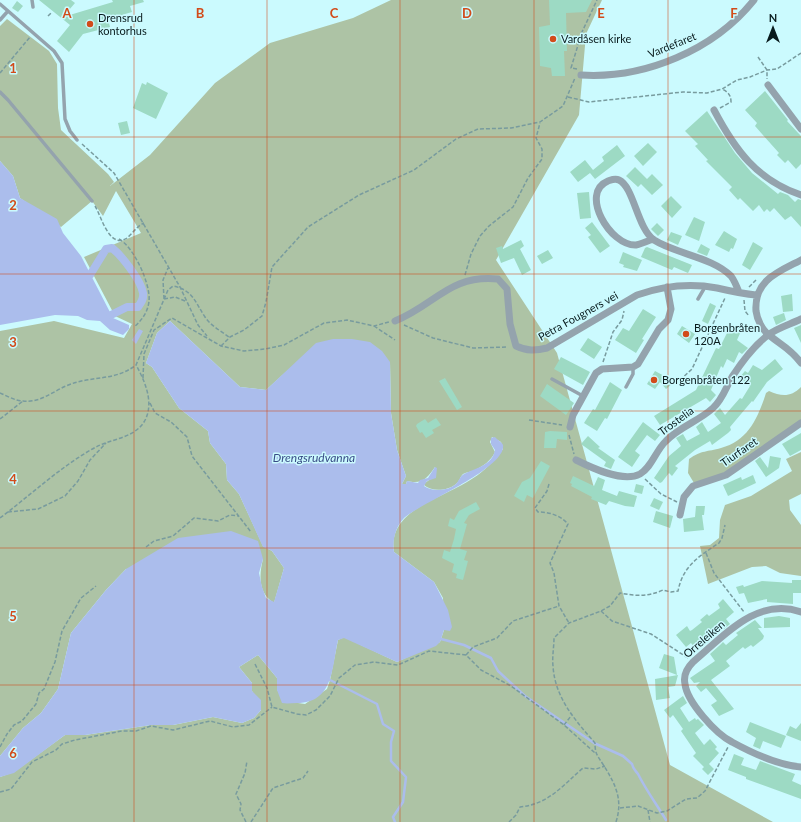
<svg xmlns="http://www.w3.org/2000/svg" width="801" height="822" viewBox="0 0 801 822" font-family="Lato,sans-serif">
	<rect width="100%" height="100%" fill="#cbfafe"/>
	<path fill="#adc3a5" d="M391 0H602L586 34 579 115 496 260 557 353 670 765 773 822H0V777L14 772 65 735H85L151 725H173L213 717 242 723 254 718 261 710 252 691V683L239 667 258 655 277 678V690L298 703 305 704 327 689 330 680 338 640 344 637 397 662 440 642 444 630 443 598 434 582 394 552C387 511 440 499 467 482 481 474 493 463 503 449L501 442 492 437 490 442 495 452C491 461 483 466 475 470 471 472 467 472 463 474 460 477 459 482 456 484 448 491 431 492 424 485L425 483 436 475 435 467C428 477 423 485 407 481L406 484H402L406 476 397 450 391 413 390 362 288 370 266 390 240 387 170 321 157 333 146 363 152 367 179 408 208 431 210 443 226 464 227 480 239 494 263 546 272 551 284 568 274 603C258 593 259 575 263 559L126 569 106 590 71 633 58 689 41 713 23 728 0 756V331L54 321 124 338 132 324 115 316 84 257 141 233 116 191 103 216 92 201 61 227 20 198 13 176 0 161V26L7 19 49 51 57 64 58 108 61 130 108 174 114 182 110 186 150 155 215 83 270 43 353 18Z
		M801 387V421L727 472 694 483 688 473 689 459C702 450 707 452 721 448 748 441 758 418 766 393L769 391C782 397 791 397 801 387Z
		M801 452V494L789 500 790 510 801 525V576L780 573 766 566 752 567 708 584 700 546 710 545 719 538 720 520 725 505 751 496 792 471 786 459Z"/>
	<path fill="#abbdec" d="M0 161 13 176 20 198 57 219 63 233 81 256 113 318 129 325V329L123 335 110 330 100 321 87 320 78 316 55 315 0 325Z
		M170 321 240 387 266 390 316 343 333 339H352L370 342 382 351 390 362 391 413 397 450 406 476 402 484H406L407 481 418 483 420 480 428 478 435 467 437 468 436 478 427 481 424 486C432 492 449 491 456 484 459 481 460 476 464 474 475 468 492 466 495 450L491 444V438L495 437C497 440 502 442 503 445 507 468 419 504 404 518 396 526 392 540 394 552L434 582 448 610 452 627 450 631 444 630 440 642 436 646 397 662 344 638 338 640C332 666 334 703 297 703 292 703 287 704 282 703L277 690V678L258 655 239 667 252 683V691L261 700V710L254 718 242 723 213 717 173 725H151L85 735H65L14 773 0 777V756L23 728 41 713 58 689 71 633 106 590 126 569 178 538 231 531 258 541 263 559 259 573 262 587 266 598 274 602 284 568 272 551 263 547 239 494 227 480 226 464 210 443 208 431 179 408 152 367 146 363 157 333Z
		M139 329 143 331 136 344 132 340Z"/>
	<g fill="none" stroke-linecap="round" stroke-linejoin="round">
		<path stroke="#abbdec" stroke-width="2.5" d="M441 639 464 645 491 658 498 671 525 696 594 743 623 756 632 764C633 769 635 770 638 774 646 790 657 805 666 820
			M330 680 377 704 383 724 394 731 391 742V761L406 777 403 802 393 817 395 822"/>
		<path stroke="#abbdec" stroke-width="8" d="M90 275 106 249 112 248C121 255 141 280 143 293 144 299 141 303 138 307H127L111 315"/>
	</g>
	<path fill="#9ddac4" d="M39 0H71L75 3 63 17 113 2 112 0H143L144 2 130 6 132 12 108 19 110 27 83 34 69 52 57 41 70 25Z
		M549 0H592L586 12 566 13 567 51H564L565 76H552L551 68 540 66 539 27 550 25Z
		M17 1 23 6 18 12 12 8Z
		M147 82 168 93 156 119 133 108 142 83 146 85Z
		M765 91 788 120 787 121 801 136V164L796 169 788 160 785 163 777 155 779 153 755 126 757 123 745 110Z
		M707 111 735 153 752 173 778 194 780 192 788 195 795 202 798 199 801 200V227L791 216 785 220 774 208 770 212 767 209 764 212 759 205 753 211 740 198 738 200 729 190 732 187 706 161 708 160 695 146 698 144 685 131Z
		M127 121 130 133 121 135 118 123Z
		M648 143 657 152 643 166 634 156Z
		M617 145 625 156 595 179 590 173 578 182 570 172 585 160 593 170 604 161 602 157Z
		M635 167 647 179 652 174 663 185 652 195 641 184 638 187 626 176Z
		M589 192 591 218 580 219 577 193Z
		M671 196 682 207 672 218 661 206Z
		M694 217 705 222 699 241 685 235Z
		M592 222 610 246 600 253 588 237 591 235 585 228Z
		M657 223 664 230 658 236 651 229Z
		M724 231 737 239 733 249 731 248 729 252 715 245Z
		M671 232 682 236 678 245 667 240Z
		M521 240 524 246 520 249 531 270 522 275 514 258 501 263 496 248 502 246 503 249Z
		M753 242 763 248 750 270 742 265Z
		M701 244 710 249 707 256 697 252Z
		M647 247 692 265 688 273 674 267 672 270 641 257 645 248Z
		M548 250 553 258 542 264 537 256Z
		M623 252 642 260 637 271 623 267 624 265 619 263Z
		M792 294 793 311 783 312 781 296Z
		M710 303 716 306 708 324 702 321Z
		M643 309 656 317 642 339 644 340 636 353 615 340 623 328 629 331Z
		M784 313 786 320 776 325 773 317Z
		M731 325 742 329 737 340 748 348 742 354 739 352 734 363 727 359 723 368 721 366 711 390 716 395 710 402 706 398 660 425 654 416 696 390 716 348 719 349Z
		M801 325V343L794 328Z
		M682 326 695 334 689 343 677 334Z
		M588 338 602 347 594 359 580 350Z
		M561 357 590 372 583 385 554 369Z
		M775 359 783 369 767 382 753 402 752 401 730 427 731 430 728 433 712 445 710 441 695 450 675 466 678 468 672 476 669 473 662 482 660 483 654 478 669 456 681 446 676 438 683 434 687 441 700 434 696 427 702 422 708 432 721 423 714 414 720 408 725 415 740 398 742 399 750 386 739 378 745 371 748 373 753 365 762 370Z
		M655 371 668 378 672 384 666 389 660 382 655 389 647 384Z
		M445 378 462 407 457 410 439 381Z
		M610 382 622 390 607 419 605 418 597 431 584 423 593 409 595 410Z
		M547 384 574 403 566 415 540 396Z
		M436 418 441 425 432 430 434 433 426 438 422 432 420 433 416 426 417 424 425 419 428 423Z
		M643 422 660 435 655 441 647 435 635 451 640 455 632 467 618 457Z
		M550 431 567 432V440L557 439 556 448H544L545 432Z
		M801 433V450L790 456 782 444Z
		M588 436 600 447 598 448 615 460 611 469 604 466 606 462 581 444Z
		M770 456 781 458 779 468 766 477 755 461 760 457 768 468Z
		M541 461 550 466 533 498 527 495 524 502 514 496 522 482 530 478Z
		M753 475 756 483 728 496 723 485 741 477 742 480Z
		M573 476 594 486 598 477 605 480 602 490 617 496 619 491 637 496 634 507 625 506 609 501 606 505 591 499 592 497 571 486 572 484 570 483Z
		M636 484 644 486 642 494 634 492Z
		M654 498 663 502 659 510 650 506Z
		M476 502 480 509 469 515 464 523 467 524 460 549 467 551 464 560 468 561 463 580 456 578 457 574 452 572 454 564 442 558 444 550 450 552 454 539 456 529 448 526 450 518 454 520 459 511Z
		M696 506H705L704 515H702L704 530 684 532 683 519 695 517Z
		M656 511 673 516 670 528 653 522Z
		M792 580H801V593H793V604L767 602V599L748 603 744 593 739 594 736 587 743 585 744 587 762 581 792 583Z
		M723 599 734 612 726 619 730 624 724 629 720 624 710 632 713 637 697 651 691 643 686 647 676 635 687 626 690 631 692 630 702 622 700 620 707 614 709 616 720 608 718 604Z
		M779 616 790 618V627L764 628V618Z
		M755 620 762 628H758L764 636 763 639 753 647 751 645 745 649 743 647 726 661 730 666 711 680 734 709 719 716 711 705 717 701 706 688 701 692 696 686 700 682 694 683 690 678 715 661 710 654 720 645 723 642 726 645 738 635 736 633Z
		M664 654 674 657 677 675 659 668Z
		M678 675 675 686 668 687 670 698 656 700 655 679Z
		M683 696 687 703 680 708 689 722 695 718 696 720 698 719 704 725 695 733 704 745 710 739 717 747 715 749 719 753 709 764 714 769 708 775 702 769 704 767 693 756 696 753 681 731 683 729 673 715 670 718 664 710Z
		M750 722 786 736 781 748 763 741 760 749 753 746 756 738 746 732Z
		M801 723V741L786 735 790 726 796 729Z
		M734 754 744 758 741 765 756 770 760 761 795 774 792 781 801 785V799L746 779V777L728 770Z"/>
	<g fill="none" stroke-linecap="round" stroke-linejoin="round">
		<path stroke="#789b9e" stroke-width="1.5" stroke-dasharray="4 2" stroke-linecap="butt" d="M48 16 52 12
			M758 57 767 70V79
			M577 69 571 68 582 32 597 0
			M0 73 30 37
			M568 97 589 102 683 92 707 93 722 89 737 80 750 77 767 70 777 69 801 53
			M720 108 731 102C731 95 728 92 722 89
			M82 144 114 173 180 287 198 325 207 336
			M95 206C101 215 109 250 127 238 133 233 137 226 144 223
			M119 239C134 247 151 285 149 301 148 312 142 320 134 327
			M465 275 471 254 480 236 489 226 513 207 528 178 542 159V149L536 138 540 123
			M749 287 756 280
			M164 299 163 280 168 268
			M164 299 175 297 185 301
			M744 300 745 311 749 316
			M404 325 433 338 473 348 508 347
			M374 326 395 340
			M221 346 230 337 244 330 262 316 266 302 272 267 308 227 359 195 414 170 456 139 478 129 511 128 540 122 563 106 575 78
			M603 362 613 332 622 320 624 311
			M143 378 144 354 154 330 172 318 221 346 244 351 265 349 284 345 324 323 347 320 374 326 389 322
			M680 380 692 369 725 298
			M0 393C7 396 16 401 23 401 40 403 52 392 66 386 91 375 114 382 136 365L168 290 173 286C193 290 195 302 205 317 211 326 221 331 229 337
			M150 403 155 413 171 422 187 437 192 456 251 532
			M0 419 23 401
			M529 420 562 425
			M569 435 574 454
			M645 479 661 494 677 502
			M549 484 547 491 535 508 538 512C549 512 560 515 568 524L550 563 554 573 559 606 569 623
			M8 512 38 509 65 496 78 481 90 460 106 443
			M0 518C32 494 61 466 96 447 111 439 134 438 144 422 155 404 145 381 136 365
			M146 547 154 541 173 536 194 518 218 521 230 515 239 516
			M706 553 714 573 744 612
			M601 611 612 621 651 634 688 658
			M466 655 473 647 497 638 513 621 559 606
			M255 664 267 688 272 707 297 714 306 715 316 710 330 696 339 678 355 665 374 662 398 665 429 651 466 655 481 670 511 686 564 725 595 753
			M564 725 571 716
			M0 747 7 734 14 725 22 721 36 704 39 693 44 689 55 662 62 631 81 598 96 586
			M0 792 11 789 32 762 56 750 62 744 75 740 122 731H136L151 726 173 730 210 721 233 727 249 725 272 707
			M620 808 638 806 657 813 667 811 686 799 697 798 705 791 728 747
			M648 810 650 822
			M246 822 240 810 241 804 236 794 245 773 247 761
			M251 822 273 788 303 778 308 771
			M509 822 516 815 520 807C549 804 562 786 583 768L596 769 605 766
			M616 822C623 800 616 785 604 766 598 756 595 755 595 743 575 720 555 698 553 666 552 657 554 647 554 638L569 623 601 611 610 606 620 593C635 596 648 597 663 590L671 592 678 591C683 566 698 557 719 543L722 538 725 525"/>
		<path stroke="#94a3ad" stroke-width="3.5" d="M32 0 33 7
			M0 4 54 51 62 63 65 119 70 131 77 140
			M0 20 8 11
			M0 92 8 100 92 201
			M698 299 705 287
			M552 379 583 396
			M626 387 633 374V367"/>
		<path stroke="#94a3ad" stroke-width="7" d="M581 75C645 79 714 50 754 0
			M768 85 801 129
			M714 110C735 150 757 180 801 195
			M653 239C648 241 641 244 636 245 610 246 579 193 608 181 611 180 615 178 619 180 634 187 637 228 654 240 676 254 712 257 731 276 734 280 737 287 739 292
			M801 260C778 272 754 280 756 311 757 319 762 330 769 335 782 346 790 348 801 363
			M395 321C435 305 450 274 498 279L507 289 510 324 516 346C527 351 535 351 547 348L637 295C663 286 690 283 717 288 730 291 743 294 756 295
			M570 427 573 415 596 373 602 369 633 367 638 364 659 329 668 320 671 309 667 287
			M576 460C592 468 623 483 640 474 652 467 656 450 666 441 679 427 699 421 713 408 723 399 726 387 732 377 741 363 755 345 768 335 777 328 791 324 801 319
			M680 515 684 497 693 486 726 475 801 423
			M801 612C757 596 723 637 693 662 687 668 683 675 685 684 687 702 716 734 732 742 752 753 778 765 801 767"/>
	</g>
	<path fill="none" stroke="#d24b1a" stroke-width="1" stroke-opacity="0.55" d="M134 0V822M267 0V822M400 0V822M534 0V822M668 0V822M0 137H801M0 274H801M0 411H801M0 548H801M0 685H801"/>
	<g fill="#d24b1a" stroke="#cbfafe" stroke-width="1.5">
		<circle cx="90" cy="24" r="4"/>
		<circle cx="553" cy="39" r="4"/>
		<circle cx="686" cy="334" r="4"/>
		<circle cx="654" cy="380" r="4"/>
	</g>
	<g text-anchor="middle" stroke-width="3" stroke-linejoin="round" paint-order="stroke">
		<g font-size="11" fill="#091b1d" stroke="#cbfafe" text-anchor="start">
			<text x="98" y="22">Drensrud<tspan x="98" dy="13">kontorhus</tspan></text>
			<text x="561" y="43">Vardåsen kirke</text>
			<text x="694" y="332">Borgenbråten<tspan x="694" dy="13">120A</tspan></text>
			<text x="662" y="384">Borgenbråten 122</text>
		</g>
		<g font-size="11" fill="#091b1d" stroke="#cbfafe">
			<text transform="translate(672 45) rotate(-22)" y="4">Vardefaret</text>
			<text transform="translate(578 316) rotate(-29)" y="4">Petra Fougners vei</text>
			<text transform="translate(676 421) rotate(-36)" y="4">Trostelia</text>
			<text transform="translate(739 452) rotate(-35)" y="4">Tiurfaret</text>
			<text transform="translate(704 639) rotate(-41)" y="4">Orreleiken</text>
		</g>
		<g font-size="12" font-style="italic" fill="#384b86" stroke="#cbfafe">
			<text x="314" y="462">Drengsrudvanna</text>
		</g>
	</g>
	<g font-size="13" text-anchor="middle" font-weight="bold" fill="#d24b1a" stroke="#cbfafe" stroke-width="3" stroke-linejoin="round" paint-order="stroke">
		<text x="67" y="18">A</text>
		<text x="200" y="18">B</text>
		<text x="334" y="18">C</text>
		<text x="467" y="18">D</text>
		<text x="601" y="18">E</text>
		<text x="734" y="18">F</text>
		<text x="13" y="73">1</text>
		<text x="13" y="210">2</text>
		<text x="13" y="347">3</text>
		<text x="13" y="484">4</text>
		<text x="13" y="621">5</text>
		<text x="13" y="758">6</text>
	</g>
	<g transform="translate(773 28)" stroke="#cbfafe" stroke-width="3" paint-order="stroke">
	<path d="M0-3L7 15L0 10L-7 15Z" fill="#091b1d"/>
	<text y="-6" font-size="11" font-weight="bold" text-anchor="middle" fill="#091b1d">N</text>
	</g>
</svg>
